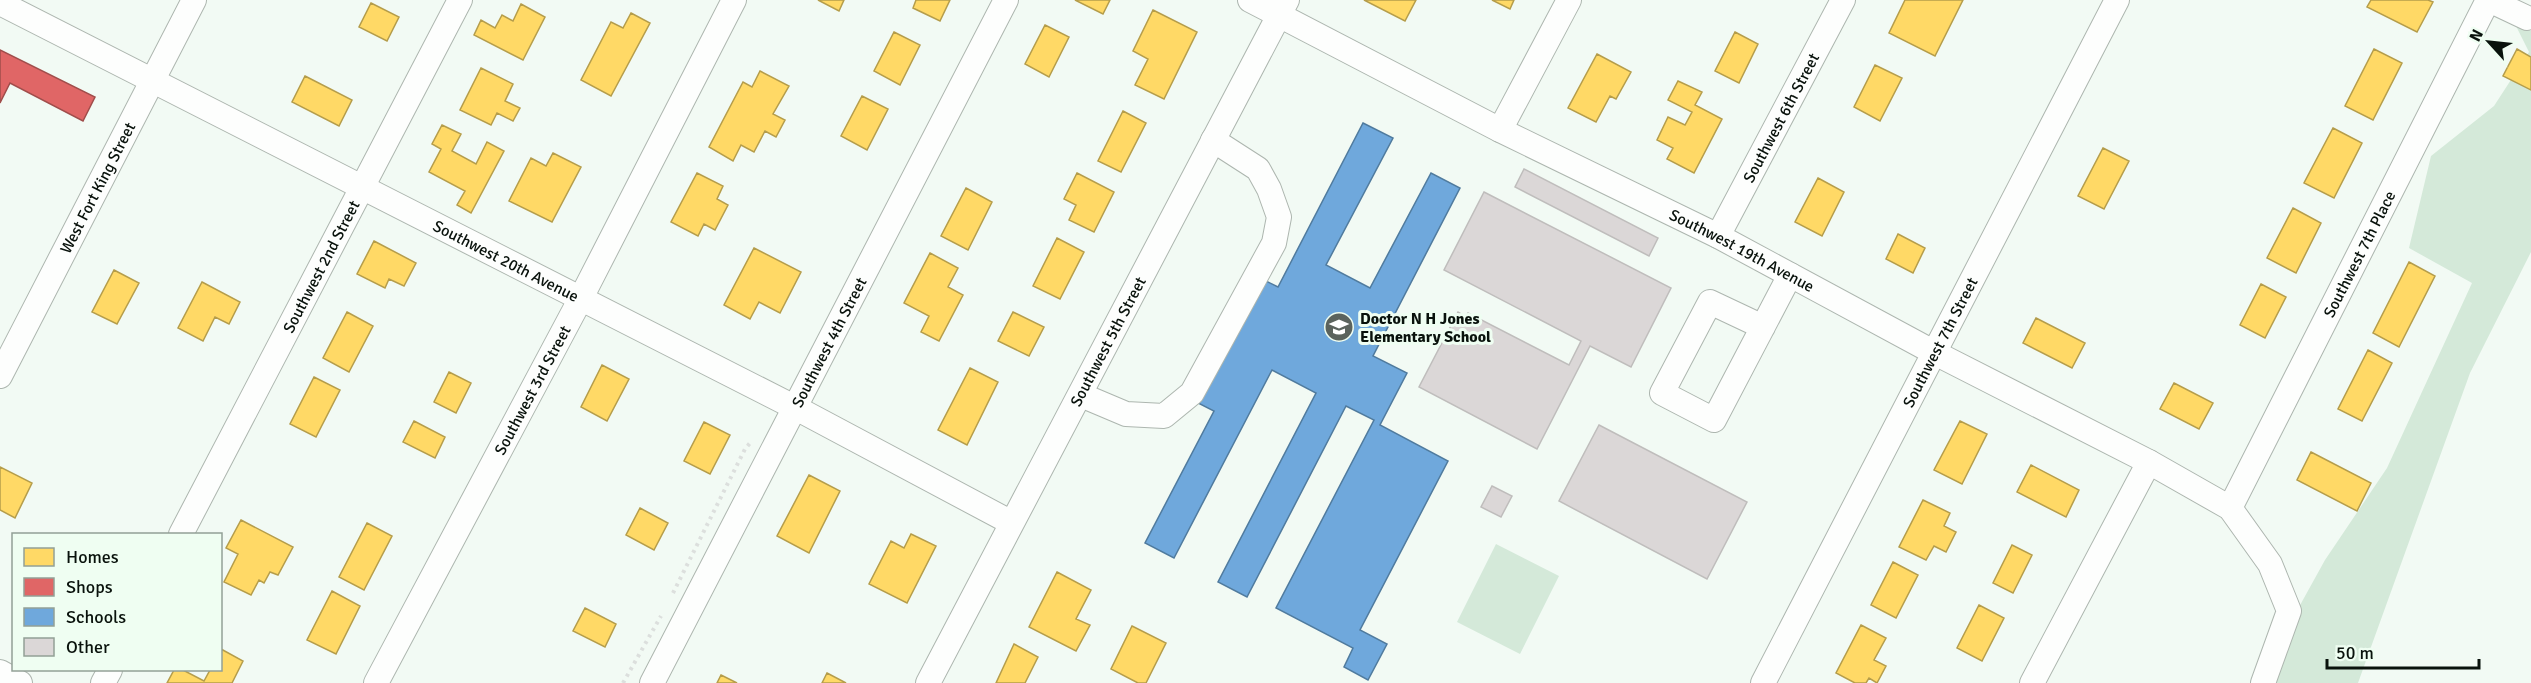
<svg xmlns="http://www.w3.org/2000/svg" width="2531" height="683" viewBox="0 0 2531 683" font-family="Signika,sans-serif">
	<rect width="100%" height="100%" fill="#f2faf4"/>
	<path fill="#d4e9d9" d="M2515 24 2531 31V252L2470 373 2358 683H2275L2300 616 2299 607 2325 560 2387 468 2472 283 2409 248 2431 156 2494 106 2529 52Z
		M1496 544 1559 576 1520 654 1457 622Z"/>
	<path fill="#ffd966" stroke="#b59d4b" stroke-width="1.5" d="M818 0H844L839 11Z
		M916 0H950L940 21 913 8Z
		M1075 0H1110L1103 14Z
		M1364 0H1416L1405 21Z
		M1492 0H1514L1510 9Z
		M1905 0H1963L1935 56 1889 33Z
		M2371 0H2428L2433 2 2417 32 2367 7Z
		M371 3 399 17 387 41 359 27Z
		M521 4 545 17 523 60 474 35 481 20 495 28 502 15 513 21Z
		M1153 10 1197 32 1164 99 1135 85 1148 59 1133 51Z
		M631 13 650 23 611 96 581 80 611 22 623 28Z
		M1045 25 1069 37 1049 77 1025 64Z
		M894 32 920 45 900 85 874 71Z
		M1735 32 1758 44 1739 83 1715 71Z
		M2374 49 2402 63 2373 120 2345 106Z
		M2517 49 2531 57V90L2503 76Z
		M1597 54 1631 72 1616 99 1610 96 1596 122 1568 108Z
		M1875 65 1902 78 1880 121 1854 107Z
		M481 68 513 84 505 101 520 108 513 121 497 113 491 125 460 110Z
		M760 71 789 86 773 114 785 120 776 137 765 131 754 152 741 145 733 161 709 147 743 82 752 87Z
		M305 76 352 100 339 126 292 102Z
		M1678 81 1702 92 1695 105 1722 119 1694 173 1667 159 1673 148 1657 140 1668 117 1685 125 1692 112 1668 100Z
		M862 96 888 109 867 150 841 136Z
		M1123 111 1146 123 1121 172 1098 161Z
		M442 125 461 134 452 151 476 164 487 142 504 151 471 213 457 205 465 191 429 172 441 149 432 144Z
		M2333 128 2362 143 2334 198 2304 183Z
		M2103 148 2129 161 2104 209 2078 196Z
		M553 153 581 167 552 222 509 201 531 158 546 166Z
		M697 173 723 186 717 199 728 205 715 230 704 224 698 236 671 222Z
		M1077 173 1114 192 1094 232 1069 220 1076 205 1064 199Z
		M1818 178 1844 192 1822 236 1795 222Z
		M966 188 992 202 968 250 941 236Z
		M2293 208 2321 223 2296 273 2267 258Z
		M1898 234 1925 248 1913 273 1886 259Z
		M1057 238 1084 252 1060 299 1033 286Z
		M374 241 416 263 404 286 389 279 385 288 357 274Z
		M754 248 801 272 780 313 759 302 750 319 724 305Z
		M930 253 958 268 948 287 963 295 939 341 921 332 929 316 904 303Z
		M2409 262 2435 276 2399 347 2373 333Z
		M114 270 139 283 117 324 92 312Z
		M202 282 240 302 229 324 215 317 203 341 178 328Z
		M2261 284 2286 297 2265 338 2240 325Z
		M347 312 373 326 349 372 323 358Z
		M1013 312 1044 327 1029 356 998 341Z
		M2036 318 2085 343 2072 368 2023 343Z
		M2368 350 2392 363 2362 421 2338 409Z
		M602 365 629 379 607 421 581 407Z
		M970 368 998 382 967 445 938 430Z
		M449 372 471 383 456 413 434 402Z
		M314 377 340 390 316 437 290 424Z
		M2174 383 2213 403 2199 429 2160 409Z
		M414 421 445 437 435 458 403 442Z
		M1960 421 1987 434 1962 484 1934 470Z
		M704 422 730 435 710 474 684 461Z
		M2311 452 2371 483 2357 511 2297 480Z
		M2031 465 2079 490 2066 517 2017 492Z
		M0 467 32 483 15 518 0 510Z
		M809 475 840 491 809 553 777 536Z
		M1923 500 1950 513 1944 526 1956 532 1946 552 1934 546 1926 560 1899 547Z
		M640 508 668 523 654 550 626 535Z
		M241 520 293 547 278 575 270 572 264 583 259 580 251 595 224 582 238 554 226 548Z
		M367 523 392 536 364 590 339 577Z
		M911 534 936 546 907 603 869 584 891 541 904 548Z
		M2012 545 2032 555 2013 593 1993 583Z
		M1893 562 1918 575 1896 618 1871 605Z
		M1057 572 1091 590 1076 619 1090 625 1076 651 1029 627Z
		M332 591 360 606 336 654 307 640Z
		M1979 605 2004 618 1982 661 1957 648Z
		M585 608 616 624 605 647 573 631Z
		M1861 625 1886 638 1874 660 1886 666 1877 683 1869 678 1866 683H1855L1836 673Z
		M1132 626 1166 643 1146 683H1138L1111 669Z
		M1014 644 1038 657 1025 683H996Z
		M221 649 243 661 232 683H167L174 670H183L204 681 210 670H220Z
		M827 673 846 683H822Z
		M721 675 737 683H717Z"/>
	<path fill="#e06666" stroke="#a04d4b" stroke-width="1.5" d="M0 50 95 97 83 121 10 83 0 103Z"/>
	<path fill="#6fa8dc" stroke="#507b9e" stroke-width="1.5" d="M1363 123 1393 138 1326 265 1370 288 1431 173 1460 188 1373 356 1407 373 1380 425 1448 461 1360 630 1387 644 1368 680 1344 667 1353 648 1276 608 1374 420 1346 406 1247 597 1218 582 1316 393 1272 370 1174 558 1145 543 1214 411 1198 403 1262 279 1278 287Z"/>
	<path fill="#dbd7d7" stroke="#bfbdbc" stroke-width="1.5" d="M1524 169 1658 238 1649 256 1515 187Z
		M1484 192 1671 288 1631 367 1590 346 1537 449 1419 387 1458 312 1466 317 1468 313 1569 365 1581 341 1444 270Z
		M1599 425 1747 502 1707 579 1559 501Z
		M1492 486 1512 496 1501 517 1481 507Z"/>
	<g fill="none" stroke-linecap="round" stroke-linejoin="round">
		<g stroke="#adb6af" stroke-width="26">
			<g id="minor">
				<path id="s1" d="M1250 0 1500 130 1718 236 1935 353 2149 462 2230 508 2270 564 2289 611 2263 683"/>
				<path d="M2489 0 2527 18"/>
				<path id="s2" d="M0 3 796 408 1010 522"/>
				<path d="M1500 130 1569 0"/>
				<path id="s3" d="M1718 236 1843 0"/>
				<path d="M1763 327 1710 302 1662 393 1714 420 1790 275"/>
				<path id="s4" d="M0 376 194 0"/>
				<path d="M1081 395 1126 414 1164 416 1192 393 1274 243 1279 217 1269 189 1258 169 1213 140"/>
				<path id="s5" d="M2230 508 2488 0"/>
				<path id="s6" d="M181 534 460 0"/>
				<path d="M0 672 20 683"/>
				<path d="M103 683 110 670"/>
				<path id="s7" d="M376 683 581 298 734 0"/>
				<path id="s8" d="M652 683 1006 0"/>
				<path id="s9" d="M928 683 1287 0"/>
				<path id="s10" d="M1763 683 2117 0"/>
				<path d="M2032 683 2149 462"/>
			</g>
		</g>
		<path stroke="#dcdfdd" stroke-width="4" stroke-dasharray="3 4.5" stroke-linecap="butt" d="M673 593 745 449 750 443
			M623 683 661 616"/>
		<use href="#minor" stroke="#fdfefd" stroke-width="24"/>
	</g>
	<defs>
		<g id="school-disc" transform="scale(1.5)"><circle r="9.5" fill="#5b635d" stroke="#effef2"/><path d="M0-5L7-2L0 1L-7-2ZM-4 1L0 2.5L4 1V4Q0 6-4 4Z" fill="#fff"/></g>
	</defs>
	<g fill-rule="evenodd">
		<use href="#school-disc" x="1339" y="327"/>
	</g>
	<g text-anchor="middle" stroke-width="6" stroke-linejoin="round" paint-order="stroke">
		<g font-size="16" fill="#09120c" stroke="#effef2">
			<text dy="6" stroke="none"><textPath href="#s3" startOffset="134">Southwest 6th Street</textPath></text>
			<text dy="6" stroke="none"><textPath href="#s4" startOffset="212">West Fort King Street</textPath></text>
			<text dy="6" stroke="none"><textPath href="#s1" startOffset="552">Southwest 19th Avenue</textPath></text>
			<text dy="6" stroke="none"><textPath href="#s5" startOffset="285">Southwest 7th Place</textPath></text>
			<text dy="6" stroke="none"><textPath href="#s2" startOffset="568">Southwest 20th Avenue</textPath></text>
			<text dy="6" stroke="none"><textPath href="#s6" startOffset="302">Southwest 2nd Street</textPath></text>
			<text dy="6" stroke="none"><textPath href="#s8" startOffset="384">Southwest 4th Street</textPath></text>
			<text dy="6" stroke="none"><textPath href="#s9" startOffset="386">Southwest 5th Street</textPath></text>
			<text dy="6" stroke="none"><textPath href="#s10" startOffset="384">Southwest 7th Street</textPath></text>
			<text dy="6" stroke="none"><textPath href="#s7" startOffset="332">Southwest 3rd Street</textPath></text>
		</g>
		<g font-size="16" font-weight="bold" fill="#09120c" stroke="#effef2" text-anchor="start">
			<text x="1360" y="324">Doctor N H Jones<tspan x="1360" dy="18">Elementary School</tspan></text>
		</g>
	</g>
	<rect x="12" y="533" width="210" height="138" fill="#effef2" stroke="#93a096" stroke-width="1.5"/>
	<rect x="24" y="548" width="30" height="18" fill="#ffd966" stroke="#93a096" stroke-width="1.5"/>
	<text x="66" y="563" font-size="18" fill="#09120c">Homes</text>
	<rect x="24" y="578" width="30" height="18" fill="#e06666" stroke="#93a096" stroke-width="1.5"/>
	<text x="66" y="593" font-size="18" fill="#09120c">Shops</text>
	<rect x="24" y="608" width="30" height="18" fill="#6fa8dc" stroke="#93a096" stroke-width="1.5"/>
	<text x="66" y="623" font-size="18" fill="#09120c">Schools</text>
	<rect x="24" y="638" width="30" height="18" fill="#dbd7d7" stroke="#93a096" stroke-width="1.5"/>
	<text x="66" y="653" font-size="18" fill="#09120c">Other</text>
	<g transform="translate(2489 42) rotate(297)" stroke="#effef2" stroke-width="4.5" paint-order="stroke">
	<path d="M0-4.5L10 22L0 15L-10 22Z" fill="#09120c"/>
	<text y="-9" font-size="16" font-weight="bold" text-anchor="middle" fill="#09120c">N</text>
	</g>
	<path d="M2327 659v9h152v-9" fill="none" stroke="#09120c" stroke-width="3"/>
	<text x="2336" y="659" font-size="18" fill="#09120c" stroke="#effef2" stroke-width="4.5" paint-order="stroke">50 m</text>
</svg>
